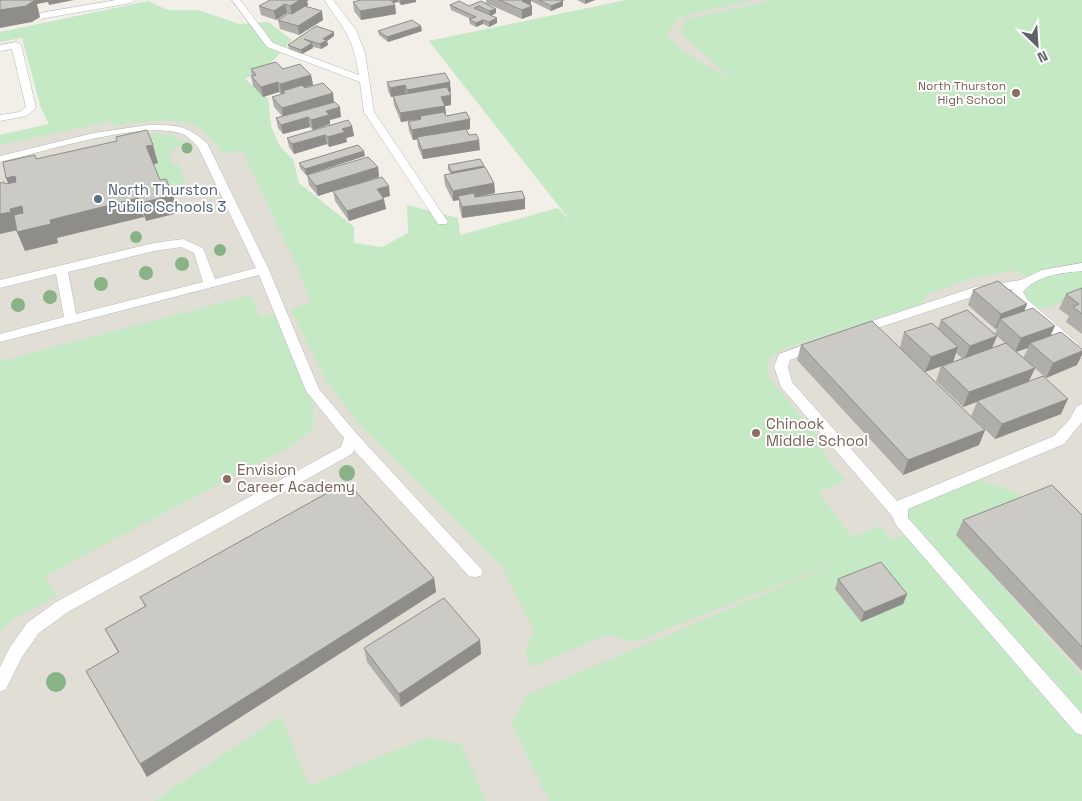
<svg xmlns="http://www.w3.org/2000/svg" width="1082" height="801" viewBox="0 0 1082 801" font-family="'Space Grotesk',sans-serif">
	<rect width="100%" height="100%" fill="#f1efe8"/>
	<path fill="#e1ded6" d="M626 0H1082V801H0V135L155 102 268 99 271 126 279 145 293 160 299 183 351 291 578 230 429 41Z"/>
	<path fill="#c5e8c5" d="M628 0H753L679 17 667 35 681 50 726 77 730 78 680 32 687 19 769 1 764 0H1082V295L1034 312 1018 297 1030 279 1016 270 973 278 928 294 921 304 783 349 768 360V376L819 439 827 460 846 480 819 492 852 537 880 526 892 540 910 532 902 505 971 477 1016 492 1032 505 957 535 1082 676V801H549L511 723 527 695 862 552 635 642 606 635 531 667 525 653 534 630 503 568 359 424 329 385 290 309 311 303 299 271 242 150 224 154C216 144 208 132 196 126 174 116 136 123 113 126L111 121 0 145V135L49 124 41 108 22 38 0 42V32L148 1 168 10H198L239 24 268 22 292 40 268 66 245 79 268 99 271 126 279 145 293 160 299 183 354 227V243L382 247 408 233 407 205 458 218 460 235 558 208 572 223 429 41Z
		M155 133 176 136 187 144 178 146 170 152 172 164H179L186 183 161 189 152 165 158 163 118 147 132 135Z
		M251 295 260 317 280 311 313 391V429L293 445 45 576 57 596 13 619 0 631V361Z
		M281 716 309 786 427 737 461 744 486 801H154Z"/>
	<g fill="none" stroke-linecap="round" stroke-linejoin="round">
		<g stroke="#b5b8bc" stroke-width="1">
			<path id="service" d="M116 0H135L131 3 40 19 36 16 40 13Z
				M232 0H240L273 43 359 75C353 37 345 30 324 0H333L356 30 365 53 374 112 448 222 446 224H438L364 112 360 82 267 47Z
				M16 42 21 45 36 108 26 116 0 121V115L19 112 26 107 12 49 0 51V45Z
				M148 125C175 125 185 124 207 143L269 270 319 389 356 433 483 571 481 576 475 577 469 576 354 450 352 454 68 612 39 633 22 657 6 689 0 692V667L10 647 27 623 56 602 341 447 344 438 306 391 259 275 0 342V334L64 317 56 274 0 288V280L154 243 183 239 203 248 215 279 256 268 198 147C193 142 187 135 180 133 140 121 42 152 0 162V156L94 133ZM181 247 194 253 203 282 76 314 68 272 154 251Z
				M1082 263V271C1061 273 1037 275 1023 292L1028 300 1082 347V358L1077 357 1020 306 1012 297 1011 292 1013 289 981 294 859 334 853 330 854 327 975 287 1021 280 1042 270Z
				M815 341 820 342 822 345 820 348 790 360 788 367 792 382 897 501 1054 436 1070 419 1077 406 1082 404V422L1064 444 908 509V518L1082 714V735L1076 733 896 525 892 516 781 387 774 367 779 354Z"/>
		</g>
		<use href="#service" fill="#fff" fill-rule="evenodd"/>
	</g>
	<g fill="#89b387">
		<circle cx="187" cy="148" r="5.5"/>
		<circle cx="136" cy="237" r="6"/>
		<circle cx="220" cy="250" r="6"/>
		<circle cx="182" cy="264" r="7"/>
		<circle cx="146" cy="273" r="7"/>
		<circle cx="101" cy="284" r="7"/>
		<circle cx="50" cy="297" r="7"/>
		<circle cx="18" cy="305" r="7"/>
		<circle cx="347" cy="473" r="8"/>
		<circle cx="56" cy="682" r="10"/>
	</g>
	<path fill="#afaea9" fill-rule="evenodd" d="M309 0 307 1 308 5 306 7 323 20 299 35 280 29 278 20 289 14 287 13 276 20 261 15 259 6Z
		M361 0H416V2L401 5 398 2 393 3 395 5 396 14 361 20 354 11 353 2Z
		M486 0H565L563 1V6L551 11 531 1V5L532 6V15L522 19 486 3Z
		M577 0H595L585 4Z
		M481 1 496 13 491 16 497 18V23L489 27 483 24 476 27 470 24 469 19H471L451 10 450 5 469 6Z
		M378 31H422L388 42 379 35Z
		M334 36 327 41 328 45 321 49 313 47V48L302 54 289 49 288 45Z
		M251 69H283L311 75 313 85 304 87 334 102 341 117 330 120V124L313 130 310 127 283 134 278 128 276 118 282 116 274 107 272 97 284 94 283 93 281 94 279 92 263 97 253 86 251 76H252Z
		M387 82 451 92H449L451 95V105L445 106 446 114V116L470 119V129L466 130 469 135 480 150 423 159 418 147 417 139 413 140 409 131 408 122 420 119 401 122 394 105 393 97H391L388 91Z
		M352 126 354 136 346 138 347 142 329 147 327 144 294 154 289 147 287 138Z
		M365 156 306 175 300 168 299 163Z
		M448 165 484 166V168L494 183 495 193 475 197 525 199V209L462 218 459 206V200L453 201 445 185 444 175 451 174 448 170Z
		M378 167 379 177 337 190 390 196 383 198 386 209 349 221 335 201 333 191 318 196 309 185 307 175Z
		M1082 288V334L1066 322 1069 316 1059 309 1066 294Z
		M973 290 1027 304 1024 311 1050 336 1077 365 1046 378 1029 363 1035 368 1029 381 1061 414 995 439 971 416 977 402 963 407 936 381 941 366 925 372 985 430 979 445 903 475 797 360 801 345 900 347 904 332 938 328 941 320 995 334 997 328 995 329 968 305ZM997 336 1005 343 992 348ZM1028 348 1023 358 1016 352ZM956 353 962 358 953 362Z
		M1082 515V671L956 535 963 520Z
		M434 578 436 592 147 777 86 671 118 653 105 629 145 607 140 597Z
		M838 579 907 594 903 604 861 622 835 589Z
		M480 640 481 654 401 707 367 662 364 648Z"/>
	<path fill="#8f8d8a" d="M35 0H74L49 5 48 2 37 4 40 17 32 22 0 28V10Z
		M300 0H309L307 1 308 5 292 15 290 6Z
		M393 0H398V2L393 3Z
		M400 0H416V2L401 5Z
		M524 0H531V6L522 1Z
		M585 0H595L585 4Z
		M563 1V6L551 11V6Z
		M285 4 287 13 276 20 274 11Z
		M395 5 396 14 361 20 360 11Z
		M532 6V15L522 19V10Z
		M496 9V13L490 16 489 11Z
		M322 11 323 20 299 35 298 26Z
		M497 18V23L489 27V22Z
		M483 20V24L476 27V23Z
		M421 26 422 31 388 42 387 37Z
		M334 32V36L327 41 328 45 321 49 320 44 323 39Z
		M312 43 313 48 302 54 301 50Z
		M311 75 313 85 285 93 283 91V93L281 94 280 84Z
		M278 82 279 92 263 97 261 87Z
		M450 82 451 92 408 99 407 90Z
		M405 85 406 95 391 97 390 88Z
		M333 93 334 102 283 118 282 108Z
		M451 95V105L445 106 446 115 420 116V119L401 122 400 113 441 97Z
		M340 107 341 117 330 120V124L313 130 311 120 326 111Z
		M308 117 310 127 283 134 281 125Z
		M470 119V129L413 140 412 130Z
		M352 126 354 136 346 138 347 142 329 147 328 137 342 129Z
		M325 135 327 144 294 154 292 144Z
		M479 140 480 150 423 159 422 150Z
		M153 145 158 163 152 165 146 146Z
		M364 151 365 156 306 175 305 169Z
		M484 166V171L452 177V172Z
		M378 167 379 177 318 196 316 186Z
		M15 176 22 194 13 196 6 178Z
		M494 183 495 193 460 200 458 196 459 200 453 201V191Z
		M389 186 390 196 378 199 377 189Z
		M173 195 178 213 146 221 140 203Z
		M138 198 144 217 57 238 58 243 25 251 17 232 50 220Z
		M384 199 386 209 349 221 347 211Z
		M525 199V209L462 218V207Z
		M22 206 29 225 18 230 0 234V214L10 209Z
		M1027 304 1021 319H1000L997 328 995 329 1001 314Z
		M1055 326 1048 341 1030 343 1028 348 1015 352 1021 338Z
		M997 336 991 350 964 361 970 346Z
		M958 347 953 362 925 372 931 357Z
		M1082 351V355L1077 365 1046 378 1053 363Z
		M1035 368 1028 383 963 407 969 392Z
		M1068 399 1061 414 995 439 1002 424Z
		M985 430 979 445 903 475 908 460Z
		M434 578 436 592 147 777 140 764Z
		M907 594 903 604 861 622 864 612Z
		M480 640 481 654 401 707 399 694Z"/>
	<path fill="#cccac5" stroke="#8f8d8a" d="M0 0H35L26 6 0 10Z
		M270 0H300L290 6 285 4 274 11 259 6Z
		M361 0H391L395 5 360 11 353 2Z
		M499 0H524L522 1 532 6 522 10Z
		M539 0H561L563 1 551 6Z
		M459 1 469 6 481 1 496 9 489 11 479 6 474 8 497 18 489 22 483 20 476 23 469 19 476 17 450 5Z
		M305 6 322 11 298 26 278 20 289 13 292 14Z
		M412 20 421 26 387 37 378 31Z
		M316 26 334 32 323 39 327 40 320 44 304 39 312 43 301 50 288 45Z
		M276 62 283 69 300 64 311 75 280 84 278 82 261 87 251 76 256 75 251 69Z
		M445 73 450 82 407 90 405 85 390 88 387 82Z
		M323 83 333 93 282 108 272 97 285 93 283 91 302 85 305 88Z
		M447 87 451 95 441 97 445 106 400 113 393 96Z
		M335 102 340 107 326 111 329 115 311 120 308 117 281 125 276 118Z
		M444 112 446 116 466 112 470 119 412 130 408 122 421 119 420 116Z
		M348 120 352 126 342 129 345 132 328 137 325 135 292 144 287 138Z
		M466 129 469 135 476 134 479 140 422 150 417 137Z
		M147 130 153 145 146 146 160 180 166 179 173 195 140 203 138 198 50 220 51 224 17 232 14 215 23 213 22 206 10 209 11 212 0 214V183L4 182 5 184 16 182 15 176 6 178 3 162 35 155 36 159 117 141 116 137Z
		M358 145 364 151 305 169 299 163Z
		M368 157 378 167 316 186 307 175Z
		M480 159 484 166 452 172 448 165Z
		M485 167 494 183 453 191 444 175Z
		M382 177 389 186 377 189 384 199 347 211 333 191Z
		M522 191 525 199 462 207 458 196 474 193 475 197Z
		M998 281 1027 304 1001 314 973 290Z
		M1082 288V314L1073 307 1079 304 1066 294Z
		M1033 308 1055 326 1021 338 1000 319Z
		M967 310 997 336 970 346 941 320Z
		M872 321 985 430 908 460 801 345Z
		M932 323 958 347 931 357 904 332Z
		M1061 332 1082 349V351L1053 363 1030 343Z
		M1006 343 1035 368 969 392 942 366Z
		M1043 376 1068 399 1002 424 977 401Z
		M347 482 434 578 140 764 86 671 119 652 105 629 146 606 140 597Z
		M1052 485 1082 515V647L963 520Z
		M881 562 907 594 864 612 838 579Z
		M444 598 480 640 399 694 364 648Z"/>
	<g fill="#8d6e63" stroke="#fff" stroke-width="2">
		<circle cx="1016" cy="93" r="5"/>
		<circle cx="756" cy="433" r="5"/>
		<circle cx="227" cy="479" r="5"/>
	</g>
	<circle fill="#5c6f8a" stroke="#fff" stroke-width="2" cx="98" cy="199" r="5"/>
	<g text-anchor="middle" stroke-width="4" stroke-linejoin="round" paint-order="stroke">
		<g font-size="12" fill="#785e54" stroke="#fff" text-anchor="end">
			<text x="1006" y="90">North Thurston<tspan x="1006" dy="14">High School</tspan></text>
		</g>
		<g font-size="15" fill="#4e5e75" stroke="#fff" text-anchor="start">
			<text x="108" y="195">North Thurston<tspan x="108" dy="17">Public Schools 3</tspan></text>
		</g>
		<g font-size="15" fill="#785e54" stroke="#fff" text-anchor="start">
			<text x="766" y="429">Chinook<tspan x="766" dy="17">Middle School</tspan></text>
			<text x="237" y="475">Envision<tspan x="237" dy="17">Career Academy</tspan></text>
		</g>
	</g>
	<g transform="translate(1037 45) rotate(155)" stroke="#ffffff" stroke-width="4" paint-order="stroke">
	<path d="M0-4L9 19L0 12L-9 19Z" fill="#5f6368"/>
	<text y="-8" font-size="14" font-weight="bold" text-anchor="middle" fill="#5f6368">N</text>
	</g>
</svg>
